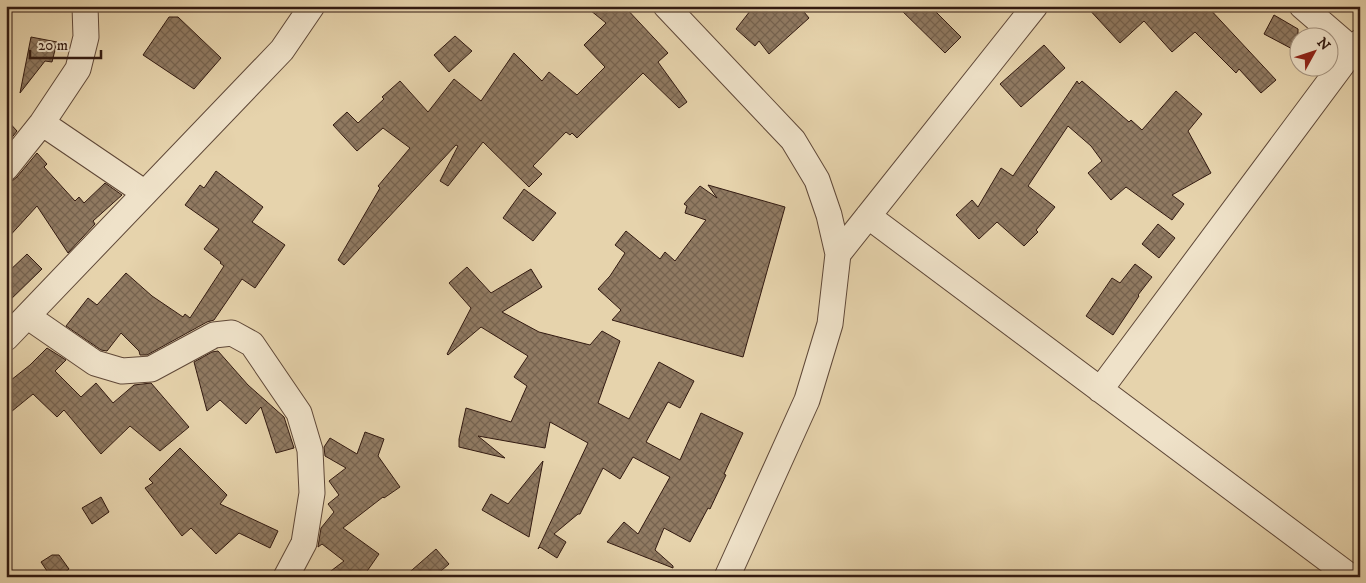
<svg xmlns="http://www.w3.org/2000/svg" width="1366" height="583" viewBox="0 0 1366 583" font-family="'IM FELL DW Pica',serif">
	<defs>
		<pattern id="building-cross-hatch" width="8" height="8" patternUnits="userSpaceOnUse" patternTransform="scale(1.25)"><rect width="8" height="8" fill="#907a62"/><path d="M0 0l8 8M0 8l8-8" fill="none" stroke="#76634f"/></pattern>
	</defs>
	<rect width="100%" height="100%" fill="#e6d3ac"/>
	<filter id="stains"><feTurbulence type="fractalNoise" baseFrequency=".004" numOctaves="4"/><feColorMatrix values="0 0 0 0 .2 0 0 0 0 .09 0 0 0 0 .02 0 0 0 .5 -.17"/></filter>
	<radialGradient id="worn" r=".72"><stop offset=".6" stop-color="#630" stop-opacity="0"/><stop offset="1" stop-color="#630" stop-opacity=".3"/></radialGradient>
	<path fill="url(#building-cross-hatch)" stroke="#321a11" d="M585 6H624L668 53 658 62 687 102 679 108 643 73 577 138 572 133 570 135 566 132 533 166 542 174 529 187 483 142 448 186 440 181 458 146 456 145 344 265 338 260 380 188 378 186 410 148 383 128 357 151 333 125 347 112 358 123 384 99 382 97 400 81 428 112 454 79 481 101 514 53 542 81 549 72 577 95 605 67 584 45 606 23Z
		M754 6H799L809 18 769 54 759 41 755 46 736 29Z
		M897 6H930L961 37 945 53Z
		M1086 6H1207L1276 80 1261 93 1239 69 1236 73 1195 32 1172 52 1144 21 1120 43Z
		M1274 15 1298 29V52L1264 34Z
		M169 17H178L221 58 194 89 143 55Z
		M455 36 472 51 449 72 434 55Z
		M31 37 57 42 52 62 45 61 20 93Z
		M1044 45 1065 68 1021 107 1000 84Z
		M1077 81 1079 84 1082 81 1129 122 1131 120 1142 130 1176 91 1202 114 1188 131 1211 173 1172 195 1184 204 1172 220 1126 187 1111 200 1088 173 1102 161 1091 146 1068 126 1028 186 1055 207 1036 230 1038 232 1024 246 997 222 979 239 956 215 972 200 978 207 1001 168 1013 176Z
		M6 119 17 131 6 145Z
		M37 153 47 164 44 167 75 201 79 197 84 203 105 183 122 195 93 221 95 224 68 253 37 206 6 240V182L12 181 17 177Z
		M216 171 263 207 252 222 285 245 255 288 242 279 214 320 207 322 147 355H140L139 351 121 333 107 351 101 350 66 326 88 298 97 305 126 273 152 296 183 317 185 314 190 318 224 266 220 263 221 262 204 249 219 229 185 205 200 185 204 188Z
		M708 185 785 207 743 357 612 320 621 310 598 289 610 276 625 253 615 245 626 231 660 259 665 252 675 261 706 220 685 213 687 206 684 204 700 186 717 198Z
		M524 189 556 213 533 241 503 218Z
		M1158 224 1175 238 1159 258 1142 244Z
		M27 254 42 269 6 304V274Z
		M1135 264 1152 277 1138 295 1139 296 1113 335 1086 316 1112 278 1120 283Z
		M467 267 491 293 531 269 542 287 502 312 539 332 590 345 602 331 620 341 598 403 629 419 659 362 694 381 680 408 668 402 646 442 680 460 701 413 743 433 724 474 726 475 710 509 708 508 690 542 664 528 655 550 673 566V568L607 542 624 522 638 534 670 477 633 457 620 479 603 468 580 514H578L554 534 566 542 557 558 540 547 538 549 588 443 550 422 545 448 478 436 505 458 459 447V439L466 408 511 422 527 386 514 377 528 356 481 327 448 355 447 354 471 308 449 283Z
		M47 348 66 360 55 371 81 397 96 383 113 403 134 385 151 383 189 427 160 451 130 426 101 454 64 410 57 417 33 394 6 416V384L30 365Z
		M218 351 248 385 284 417 294 448 276 453 261 407 246 424 220 400 207 411 194 362 212 352Z
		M365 432 384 439 378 456 400 487 384 498 383 497 343 528 379 554 363 577H323L344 561 322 544 318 547 321 528 334 512 328 504 339 495 329 481 346 468 325 456 324 447 330 438 357 454Z
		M180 448 227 495 220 504 278 531 270 548 239 533 216 554 191 528 182 536 145 488 153 483 149 479Z
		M543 461 529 537 482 510 491 494 508 504Z
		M101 497 109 512 92 524 82 508Z
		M436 549 449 564 434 577H404Z
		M52 555H59L69 569 59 577H51L41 562Z"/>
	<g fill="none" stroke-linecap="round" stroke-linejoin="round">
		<g stroke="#5f4838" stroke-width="27">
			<path id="minor" d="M666 6 793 140 817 180 829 215 838 254 830 324 807 400 727 577
				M1302 6 1353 50
				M42 123 145 193
				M6 168 42 123 78 69 86 37 85 6
				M868 216 1351 577
				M838 254 1035 6
				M27 316 95 363 122 371 151 369 214 335 232 333 252 344 299 413 310 450 312 493 304 543 286 577
				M6 338 282 50 312 6
				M1100 390 1353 50 1360 42"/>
		</g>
		<use href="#minor" stroke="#efe2c9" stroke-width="25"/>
	</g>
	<rect width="1366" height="583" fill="none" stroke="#e6d3ac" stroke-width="25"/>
	<rect x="8" y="8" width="1351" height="568" fill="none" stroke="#321a11" stroke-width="2.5"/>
	<rect x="12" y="12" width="1341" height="558" fill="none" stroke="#321a11"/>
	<g transform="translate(1314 52) rotate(50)"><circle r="24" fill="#efe2c9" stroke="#a3927f"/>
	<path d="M0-4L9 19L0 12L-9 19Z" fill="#8f2418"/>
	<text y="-8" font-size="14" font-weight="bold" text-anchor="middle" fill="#321a11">N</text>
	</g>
	<path d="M30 50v8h71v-8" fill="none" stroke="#321a11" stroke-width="2.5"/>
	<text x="38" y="50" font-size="15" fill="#321a11" stroke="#efe2c9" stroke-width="4" paint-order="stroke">20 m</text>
	<rect width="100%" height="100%" filter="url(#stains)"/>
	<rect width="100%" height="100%" fill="url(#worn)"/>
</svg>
